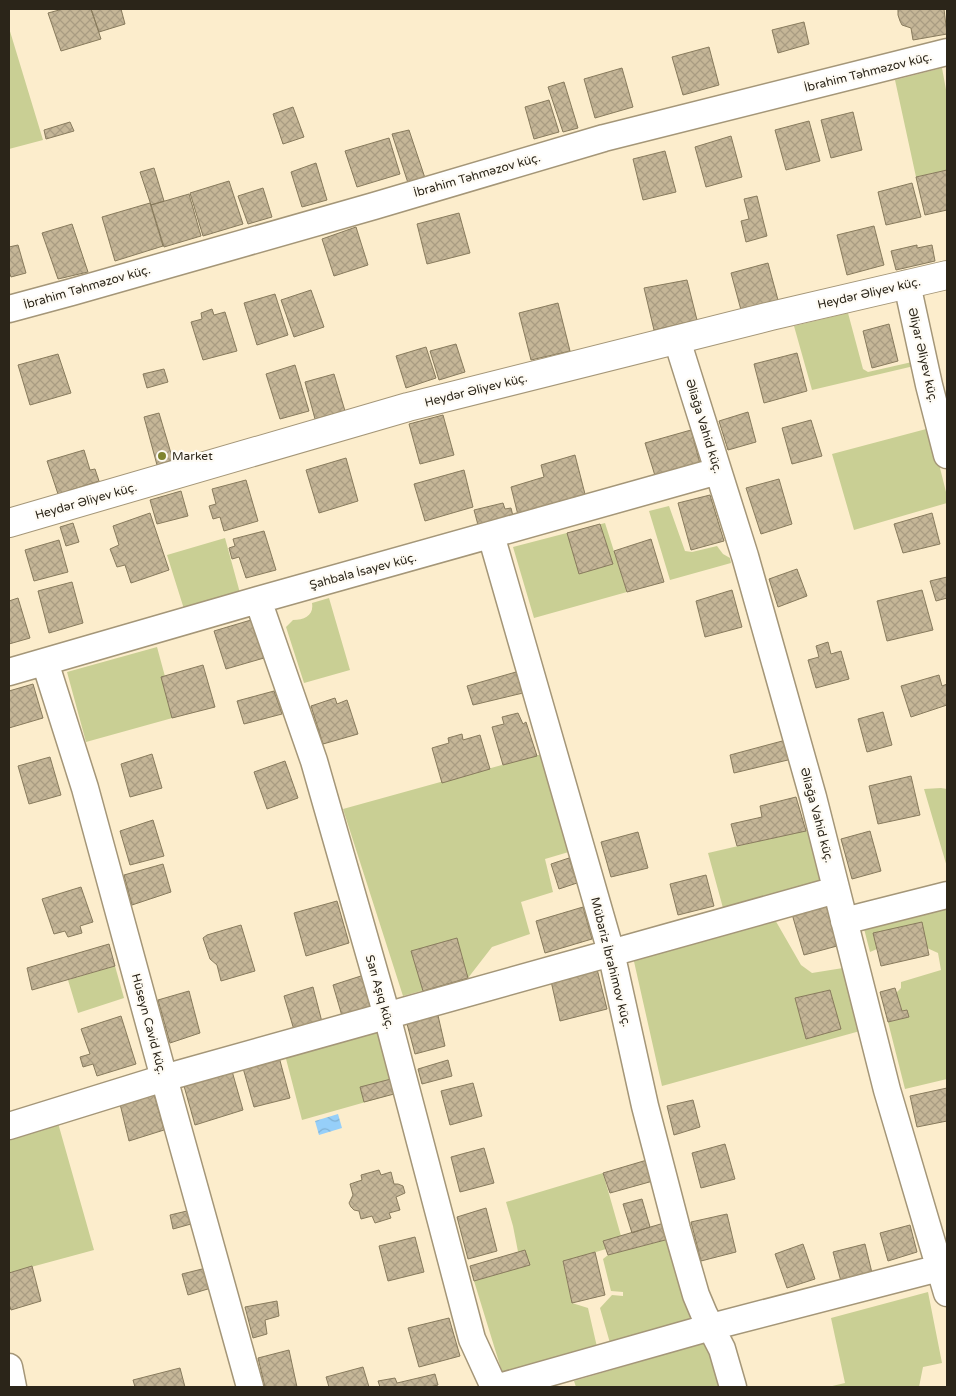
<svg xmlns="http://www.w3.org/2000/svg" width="956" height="1396" viewBox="0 0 956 1396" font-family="'Varela Round',sans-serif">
	<defs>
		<pattern id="water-waves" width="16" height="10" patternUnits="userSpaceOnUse" patternTransform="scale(1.25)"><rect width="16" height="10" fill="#96cff9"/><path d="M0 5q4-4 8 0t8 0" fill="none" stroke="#81b2d5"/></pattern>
		<pattern id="building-cross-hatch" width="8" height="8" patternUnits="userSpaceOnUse" patternTransform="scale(1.25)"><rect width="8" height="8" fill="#c5b697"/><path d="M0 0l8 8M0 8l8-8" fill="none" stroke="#a99c82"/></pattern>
	</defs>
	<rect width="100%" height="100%" fill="#fcedcc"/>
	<path fill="#c9cf94" d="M9 28 43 140 9 149Z
		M942 68 947 95V170L916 177 895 80Z
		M848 313 863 369 868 372 912 362 914 366 812 390 794 326Z
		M930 428 947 496V503L854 530 832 454Z
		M669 506 685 551 692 552 717 546 723 554 730 558 731 563 670 580 649 511Z
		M605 523 627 592 534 618 513 547Z
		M225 538 240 593 184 609 167 555Z
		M329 598 350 670 304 683 286 627 293 620C305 620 314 615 312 603Z
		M157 647 176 717 86 742 67 672Z
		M542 754 572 851 545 859 553 892 521 902 530 934 492 947 468 978 403 996 343 809Z
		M941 788 947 789V867L924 789Z
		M811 829 825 880 723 908 708 853Z
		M947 906V1079L905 1089 888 1022 909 1017 907 1010 902 1011 896 993 901 988V982L941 970 938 953 927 948 877 949 870 952 863 925Z
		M774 918 801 965 812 973 843 968 860 1031 662 1086 633 957Z
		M115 966 124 998 78 1013 68 980Z
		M379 1027 394 1094 302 1120 285 1055Z
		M58 1123 94 1250 9 1273V1137Z
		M603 1173 621 1236 606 1249 563 1262 572 1303 588 1308 597 1347 502 1372 474 1281 521 1267 513 1226 506 1202Z
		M669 1239 696 1321 610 1343 600 1308 612 1295 623 1296V1292L611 1291 603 1259 608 1255Z
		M928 1292 942 1363 923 1367 919 1387H828L845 1383 831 1318Z
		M710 1341 723 1387H576L574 1381Z"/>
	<path fill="url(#water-waves)" d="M338 1114 342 1128 319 1135 315 1121Z"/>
	<path fill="url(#building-cross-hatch)" stroke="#887b5d" d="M63 9H91L101 39 61 51 48 13Z
		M91 9H121L125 24 99 32Z
		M898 9H944L947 34 913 40 911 28 902 25 900 21 898 15Z
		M804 22 809 44 778 53 772 30Z
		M709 47 719 85 683 95 672 57Z
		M622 68 633 107 595 118 584 79Z
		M564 82 578 128 563 132 548 87Z
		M549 100 559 132 534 139 525 107Z
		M293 107 304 137 283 144 273 114Z
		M853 112 862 150 831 158 821 120Z
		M809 121 820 161 786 170 775 130Z
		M70 122 74 131 46 139 44 130Z
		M409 130 425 178 408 183 392 134Z
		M731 136 742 177 706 187 695 147Z
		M389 138 400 174 357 187 345 151Z
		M665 151 676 192 643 200 633 159Z
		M316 163 327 200 302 207 291 172Z
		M154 168 164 201 151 205 140 172Z
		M947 170V210L925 215 916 177Z
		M229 181 243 224 203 236 190 193Z
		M912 183 921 217 886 225 878 192Z
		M263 188 272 217 248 224 238 196Z
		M189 194 201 236 164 247 151 205Z
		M757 196 767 236 746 242 741 221 749 219 744 199Z
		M150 203 163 246 115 261 102 217Z
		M459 213 470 253 427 264 417 224Z
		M72 224 88 272 58 279 42 233Z
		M874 226 884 265 847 275 837 235Z
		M356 227 368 265 334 276 322 239Z
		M18 245 26 273 11 277 9 271V247Z
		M917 245V248L932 245 935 261 896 270 891 251Z
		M768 263 778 300 741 310 731 273Z
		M687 280 697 320 654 330 644 288Z
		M311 290 324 327 294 337 281 300Z
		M275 294 288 335 257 345 244 303Z
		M558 303 570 351 531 360 519 313Z
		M212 309 214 315 225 312 237 351 203 360 191 322 202 319 201 313Z
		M889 324 898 361 872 368 863 331Z
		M456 344 465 372 439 380 430 351Z
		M426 347 436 378 406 388 396 356Z
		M797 353 807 391 764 403 754 364Z
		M58 354 71 393 30 405 18 365Z
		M295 365 309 411 280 419 266 374Z
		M164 369 168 382 147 388 143 374Z
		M334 374 345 411 315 419 305 382Z
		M748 412 756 442 728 450 719 421Z
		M159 413 173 460 157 465 144 417Z
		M443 415 454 455 420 464 409 424Z
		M811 420 822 456 792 464 782 428Z
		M691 430 701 467 656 479 645 443Z
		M84 450 90 470 95 469 99 481 58 494 47 461Z
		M575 455 586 498 518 515 511 487 544 477 541 465Z
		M346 458 358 501 319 513 306 470Z
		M464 470 473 507 425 521 414 484Z
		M779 479 792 524 761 534 746 488Z
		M246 480 258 521 224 531 220 517 213 519 209 506 216 504 212 489Z
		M181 491 188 516 157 524 150 500Z
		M710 495 724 541 691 550 678 503Z
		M503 503 505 509 511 508 513 516 478 525 474 510Z
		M150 513 169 570 131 583 125 565 117 567 110 549 119 545 113 526Z
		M932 513 940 544 903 553 894 524Z
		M73 523 79 542 66 546 60 527Z
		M600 524 613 564 579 574 567 533Z
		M264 531 276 570 246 578 239 557 232 559 229 548 235 546 233 539Z
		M651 539 664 582 627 592 614 551Z
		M59 540 68 572 34 581 25 550Z
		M797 569 807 596 778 607 769 579Z
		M947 577V598L936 601 930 581Z
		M72 582 83 623 49 633 38 591Z
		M732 590 742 627 705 637 696 601Z
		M922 590 933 630 887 641 877 601Z
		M18 598 30 638 9 644V601Z
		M251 620 264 658 226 669 214 631Z
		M828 642 831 654 841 651 849 679 816 688 808 660 819 657 816 646Z
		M203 665 215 707 172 718 161 677Z
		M516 672 523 693 473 705 467 686Z
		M939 675 942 686 947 684V705L911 717 901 686Z
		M33 684 43 718 9 728V691Z
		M274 691 282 714 244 724 237 701Z
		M335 698 337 704 347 700 358 734 323 744 311 706Z
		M883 712 892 745 867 752 858 719Z
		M518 713 523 724 526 722 537 756 503 765 492 727 504 724 502 717Z
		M462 734 463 740 480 735 490 769 442 783 432 748 449 743 448 738Z
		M786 740 792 759 734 773 730 755Z
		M152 754 162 788 130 797 121 764Z
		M50 757 61 795 29 804 18 766Z
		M285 761 298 798 267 809 254 772Z
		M911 776 920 815 878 824 869 786Z
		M796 797 806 831 737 846 731 824 762 817 760 806Z
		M153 820 164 856 130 865 120 831Z
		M870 831 881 871 852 879 841 839Z
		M638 832 648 868 611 877 601 842Z
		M569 858 577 883 559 889 551 864Z
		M163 864 171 892 132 905 124 875Z
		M706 875 714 906 678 915 670 884Z
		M81 887 93 922 80 926 82 933 68 937 65 931 54 934 42 899Z
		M337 901 349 943 306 956 294 913Z
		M826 904 837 946 804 955 792 914Z
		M583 907 592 939 545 953 536 921Z
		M922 922 929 955 881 966 873 933Z
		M241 925 255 971 221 981 217 965 210 959 203 938 207 935Z
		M457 938 468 978 423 991 411 951Z
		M109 944 115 966 32 990 27 968Z
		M597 969 607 1009 560 1021 551 981Z
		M364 975 374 1007 342 1016 333 985Z
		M313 987 322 1022 294 1030 284 996Z
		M895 988 902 1011 907 1010 909 1017 888 1022 880 992Z
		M830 990 841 1029 806 1039 795 998Z
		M189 991 200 1033 170 1043 158 1000Z
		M437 1011 445 1046 415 1054 406 1020Z
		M121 1016 136 1064 97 1076 93 1064 83 1067 80 1057 90 1054 81 1029Z
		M279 1057 290 1098 254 1107 243 1068Z
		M448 1060 452 1076 422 1084 418 1069Z
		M232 1071 243 1110 195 1125 184 1086Z
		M391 1079 394 1094 364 1102 360 1087Z
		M473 1083 482 1116 450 1125 441 1091Z
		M947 1088V1121L917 1127 910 1096Z
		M154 1094 164 1130 129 1141 120 1104Z
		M693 1100 700 1127 674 1135 667 1106Z
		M725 1144 735 1179 701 1188 692 1153Z
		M484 1148 494 1183 460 1192 451 1157Z
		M647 1160 653 1181 610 1193 603 1173Z
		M379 1170 381 1175 391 1172 394 1184H398L403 1186 405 1193 396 1197 400 1210 389 1213 391 1218 375 1223 372 1216 361 1219 359 1211 354 1210 351 1207 349 1203 353 1195 350 1184 362 1180 361 1175Z
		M642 1199 650 1227 632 1233 623 1204Z
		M486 1208 497 1251 468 1259 457 1217Z
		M187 1211 191 1224 173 1229 170 1215Z
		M727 1214 736 1252 701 1261 691 1222Z
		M664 1223 669 1239 608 1255 603 1241Z
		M910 1225 917 1252 888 1261 880 1233Z
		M415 1237 424 1272 388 1281 379 1246Z
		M803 1244 815 1279 787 1288 775 1254Z
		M865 1244 873 1277 842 1285 833 1252Z
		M525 1250 530 1265 474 1281 470 1266Z
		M595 1252 605 1295 572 1303 563 1261Z
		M32 1266 41 1301 11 1310 9 1304V1273Z
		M206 1268 211 1288 188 1295 182 1274Z
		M277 1301 279 1316 265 1320 267 1334 253 1338 245 1307Z
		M449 1318 460 1356 419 1367 408 1328Z
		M289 1350 297 1387H265L258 1358Z
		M363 1367 369 1387H329L326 1377Z
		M180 1368 185 1387H135L133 1380Z
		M435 1374 438 1385 430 1387H380L378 1381 395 1378 397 1383Z"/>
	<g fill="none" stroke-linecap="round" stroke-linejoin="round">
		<g stroke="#a49678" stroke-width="29">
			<path id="street" d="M907 284 929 385 947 455
				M9 309 72 292 374 206 604 138 947 52
				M677 340 745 556 813 797 887 1090 947 1293
				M491 535 611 952 645 1106 677 1229 696 1295 704 1314 722 1349 733 1387
				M258 600 314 761 387 1016 472 1339 494 1387
				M45 662 85 788 164 1078 250 1387
				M9 672 258 600 718 471
				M844 921 947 895
				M9 1126 164 1078 836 890
				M9 1367 13 1387
				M499 1387 711 1327 947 1266"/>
		</g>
		<g stroke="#a49678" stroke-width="30">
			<path id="secondary" d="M9 523 408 407 771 316 947 275"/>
		</g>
		<use href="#street" stroke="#fff" stroke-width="26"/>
		<use href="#secondary" stroke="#fff" stroke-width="28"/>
	</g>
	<circle fill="#7f842f" stroke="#fefbf4" stroke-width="2" cx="162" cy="456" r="5"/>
	<g text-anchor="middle" stroke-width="4.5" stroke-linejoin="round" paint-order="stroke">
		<g font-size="12" fill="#2b2519" stroke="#fefbf4">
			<text transform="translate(868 72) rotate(-14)" y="4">İbrahim Təhməzov küç.</text>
			<text transform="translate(477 175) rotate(-16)" y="4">İbrahim Təhməzov küç.</text>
			<text transform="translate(87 287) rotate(-16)" y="4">İbrahim Təhməzov küç.</text>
			<text transform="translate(869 293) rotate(-13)" y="4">Heydər Əliyev küç.</text>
			<text transform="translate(923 355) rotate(77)" y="4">Əliyar Əliyev küç.</text>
			<text transform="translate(476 390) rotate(-14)" y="4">Heydər Əliyev küç.</text>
			<text transform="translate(704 426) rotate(73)" y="4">Əliağa Vahid küç.</text>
			<text transform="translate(86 501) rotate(-16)" y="4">Heydər Əliyev küç.</text>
			<text transform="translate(363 571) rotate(-15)" y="4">Şahbala İsayev küç.</text>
			<text transform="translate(817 815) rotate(75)" y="4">Əliağa Vahid küç.</text>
			<text transform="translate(611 962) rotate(76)" y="4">Mübariz İbrahimov küç.</text>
			<text transform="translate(380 992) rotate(74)" y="4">Sarı Aşıq küç.</text>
			<text transform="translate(149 1024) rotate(75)" y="4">Hüseyn Cavid küç.</text>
		</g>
		<g font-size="12" fill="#2b2519" stroke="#fefbf4" text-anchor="start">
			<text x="172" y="460">Market</text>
		</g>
	</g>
	<rect width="956" height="1396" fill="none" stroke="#2b2519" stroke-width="20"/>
</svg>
